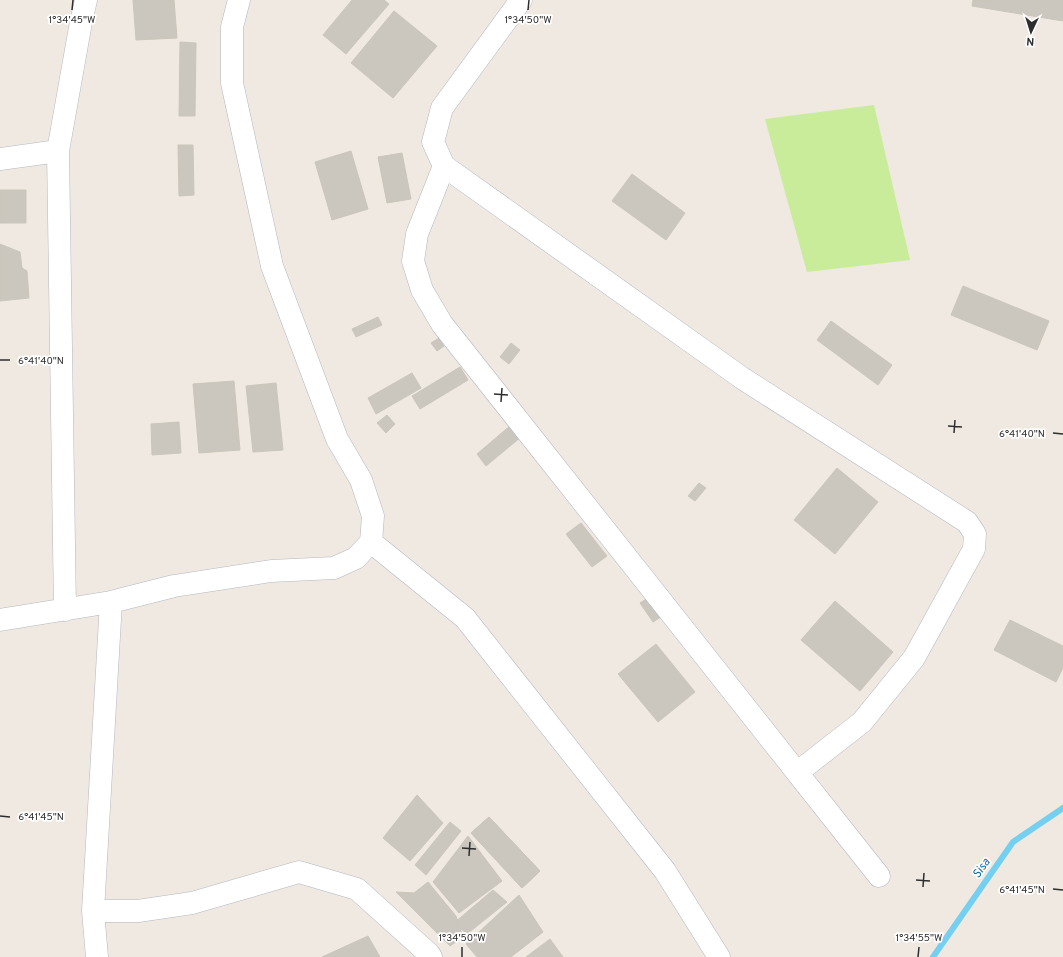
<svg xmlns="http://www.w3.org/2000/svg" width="1063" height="957" viewBox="0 0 1063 957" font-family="Overpass,sans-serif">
	<rect width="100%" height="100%" fill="#efe9e1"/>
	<path fill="#c9ec9a" d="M874 105 910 260 807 272 765 119Z"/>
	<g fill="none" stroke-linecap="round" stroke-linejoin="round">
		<path stroke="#75cff0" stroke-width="6" d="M933 957 1013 842 1063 808"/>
	</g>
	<path fill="#cbc7bf" stroke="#cbc5ba" d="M133 0H174L177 38 136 40Z
		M352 0H384L389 4 346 54 323 35Z
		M973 0H1063V21L972 6Z
		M394 11 437 46 393 98 351 63Z
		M180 42 196 43 195 116H179Z
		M178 145H193L194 195 179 196Z
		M351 151 368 209 332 220 315 162Z
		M402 153 411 199 387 203 378 157Z
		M632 174 685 213 666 240 612 201Z
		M0 190H26V223H0Z
		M0 244 20 252 22 268 27 271 29 298 0 301Z
		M963 286 1049 321 1037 350 951 315Z
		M378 317 382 325 356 337 352 329Z
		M831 321 892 365 878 385 817 340Z
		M439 338 444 346 437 351 431 343Z
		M511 343 520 350 509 364 500 357Z
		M460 367 468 380 420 409 412 396Z
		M412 373 421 388 376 414 368 398Z
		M234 381 240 450 199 453 193 384Z
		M276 383 283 450 253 452 246 386Z
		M387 415 395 424 386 433 377 423Z
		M179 422 181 453 152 455 151 424Z
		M511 425 521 437 486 466 477 454Z
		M837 468 878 502 835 554 794 520Z
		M699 483 706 488 695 501 688 496Z
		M581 523 607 556 592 567 566 534Z
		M651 596 664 615 653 622 640 603Z
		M835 601 893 652 860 691 801 640Z
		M1010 620 1063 646V668L1056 682 994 650Z
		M656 644 695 692 658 722 618 674Z
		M417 795 443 823 410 861 383 838Z
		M489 817 540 871 522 888 471 833Z
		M489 817 540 871 522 888 471 833Z
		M450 822 461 831 426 875 415 865Z
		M468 836 502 881 459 913 433 882Z
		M428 882 456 916 463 937 450 946 396 892 414 893Z
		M493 890 507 902 467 934 454 923Z
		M519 895 543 932 511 957H477L466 944Z
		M368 936 380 957H322Z
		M550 939 563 957H526Z"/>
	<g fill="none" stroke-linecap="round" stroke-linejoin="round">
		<g stroke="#b4b7c1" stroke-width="23">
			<path id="street" d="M521 0 442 108 433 142 444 166 742 378 967 522 975 534 974 549 914 658 862 722 798 772
				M0 159 58 151
				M444 166 417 234 413 261 422 290 442 324 879 876
				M371 542 465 618 665 871 719 957
				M65 610 58 151 81 22 86 0
				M0 620 111 602 174 586 271 571 334 568 356 558 371 542 373 516 361 480 337 439 272 266 232 83V27L239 0
				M93 911H138L192 903 299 872 357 889 429 954 431 957
				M97 957 93 911 111 602"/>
		</g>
		<use href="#street" stroke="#fff" stroke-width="22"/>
	</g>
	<path fill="none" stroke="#2e2e2e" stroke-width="1.5" d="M72 10 73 0M528 10 529 0M0 360H10M494 394 508 395M501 402 502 388M948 426 962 427M954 433 955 420M1053 433 1063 434M0 816 10 817M462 848 476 849M469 856 470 842M916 880 930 881M923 887 924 873M1053 889 1063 890M462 957V947M918 957 919 947"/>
	<g text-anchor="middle" stroke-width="3.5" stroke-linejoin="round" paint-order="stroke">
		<g font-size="12" font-style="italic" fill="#0d6fa3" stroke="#fff">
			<text transform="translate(981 868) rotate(-55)" y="4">Sisa</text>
		</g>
	</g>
	<g font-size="10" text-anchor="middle" fill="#2e2e2e" stroke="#fff" stroke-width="3.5" stroke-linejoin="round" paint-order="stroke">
		<text x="72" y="23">1°34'45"W</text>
		<text x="528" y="23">1°34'50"W</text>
		<text x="41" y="364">6°41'40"N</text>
		<text x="1022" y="437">6°41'40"N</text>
		<text x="41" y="820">6°41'45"N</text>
		<text x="1022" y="893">6°41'45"N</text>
		<text x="462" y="941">1°34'50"W</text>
		<text x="919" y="941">1°34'55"W</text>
	</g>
	<g transform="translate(1031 32) rotate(184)" stroke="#ffffff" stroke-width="3" paint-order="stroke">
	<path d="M0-3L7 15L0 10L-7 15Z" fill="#2e2e2e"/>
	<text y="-6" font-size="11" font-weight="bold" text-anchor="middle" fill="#2e2e2e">N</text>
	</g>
</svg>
